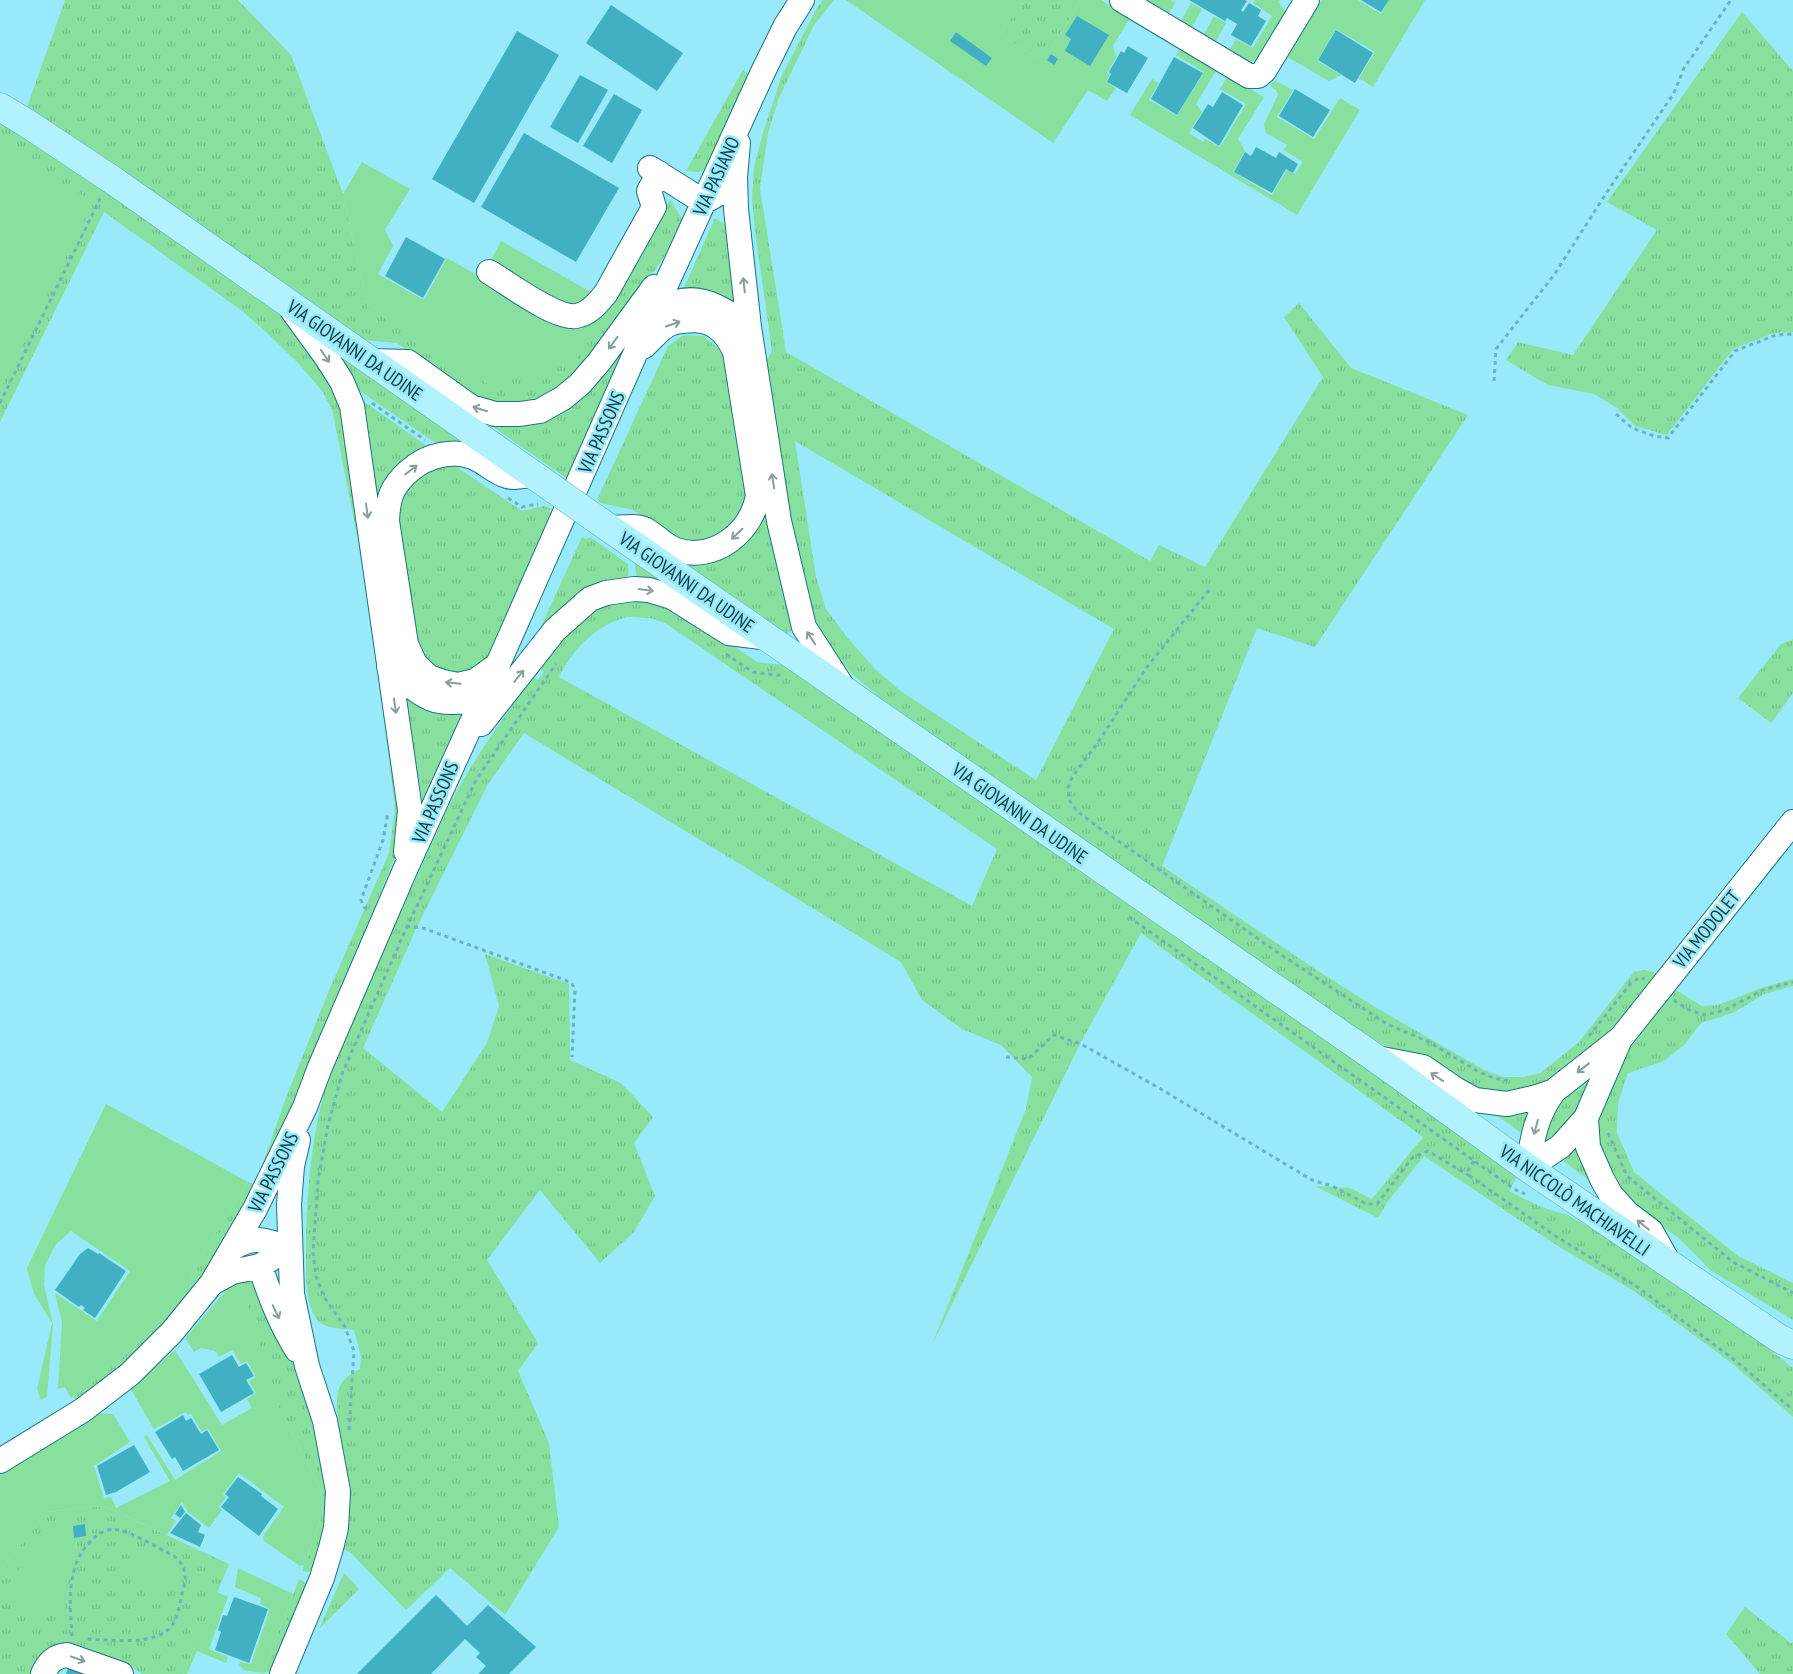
<svg xmlns="http://www.w3.org/2000/svg" width="1793" height="1674" viewBox="0 0 1793 1674" font-family="'PT Sans Narrow',sans-serif">
	<defs>
		<pattern id="grass-tufts" width="24" height="20" patternUnits="userSpaceOnUse" patternTransform="scale(1.25)"><rect width="24" height="20" fill="#88e09f"/><path d="M3 7l-1-3M5 7V3M7 7l1-3M15 17l-1-3M17 17v-4M19 17l1-3" fill="none" stroke="#74c18a"/></pattern>
	</defs>
	<rect width="100%" height="100%" fill="#98e9f9"/>
	<path fill="url(#grass-tufts)" fill-rule="evenodd" d="M65 0H238L291 55 343 194 368 308 610 303 670 199 685 224 677 239 586 366 555 396 521 405 485 403 457 386 397 343 364 340 26 110Z
		M823 0H834L814 25 778 100 768 133 760 188 786 352 1150 561 1159 545 1205 567 1323 377 1284 317 1299 303 1351 368 1468 415 1315 647 1257 628 1162 866 1315 969 1375 1007 1484 1070 1503 1077H1523L1540 1073 1579 1042 1634 972 1645 970 1657 973 1611 1030 1579 1064 1535 1093 1486 1096 1416 1056 1383 1045 1319 1003 878 696 851 673 834 652 817 623 803 590 787 505 767 360 772 351 755 231 752 198 754 167 763 133 782 75 817 8ZM795 441 1114 629 1036 780 902 692 875 669 846 636 826 609 816 577Z
		M1023 0H1081L1043 62 1000 34Z
		M1742 12 1793 71V332L1774 333 1733 349 1667 435 1635 426 1617 408 1594 394 1548 385 1506 360 1518 342 1573 355 1657 230 1607 202Z
		M743 70 749 74 710 166 699 172 686 171Z
		M0 121 101 186 274 309 317 356 344 408 403 810 397 852 270 1163 186 1304 112 1376 77 1402 73 1396 113 1366 138 1343 191 1288 190 1277 195 1266 248 1182 255 1185 287 1095 330 988 389 853 395 808 369 597 333 413 323 392 299 364 266 332 241 310 104 212 0 422Z
		M715 218 724 224 732 237 739 305 718 294 683 290Z
		M645 313 569 480 483 420 549 415Z
		M683 335 703 336 718 348 729 367 748 509 720 537 704 542H686L672 537 633 510 601 503 597 500 668 346Z
		M339 350 469 442 440 446 357 389 336 355Z
		M360 399 431 449 378 501Z
		M448 461 522 511 544 506 551 509 549 511 554 515 489 656 480 669 463 675 445 673 431 666 420 655 397 515 400 498 407 482Z
		M769 507 796 627 787 633 680 560Z
		M582 537 586 539 590 537 628 564 629 580 572 601 553 615 531 648Z
		M634 560 668 584 637 580Z
		M640 597 686 613 757 662 784 665 1520 1171 1509 1191C1528 1201 1546 1210 1568 1215L1655 1265 1740 1326 1793 1368V1417L1733 1364 1634 1291 1561 1248 1424 1156 1388 1201 1378 1218 1315 1186 1350 1188 1372 1199 1423 1137 1141 933 1081 1042 932 1345 1026 1109 1032 1077 1001 1045 962 1029 922 1000 901 962 524 733 488 784 416 929 363 1048 442 1112 487 1043 499 1006 485 954 569 984 570 1060 621 1083 653 1117 634 1143 655 1196 634 1232 600 1263 540 1190 487 1260 538 1343 518 1371 549 1443 559 1527 505 1615 450 1568 406 1610 351 1553 342 1548C345 1526 350 1504 348 1482 347 1456 330 1409 340 1386 344 1377 352 1374 360 1369L361 1357 354 1330C343 1328 331 1330 321 1323 305 1312 306 1274 306 1256 306 1190 312 1121 335 1058 346 1030 360 1003 373 975 397 920 422 865 447 810 471 762 502 720 533 677L538 680 544 672 538 667 548 649 593 607ZM627 617 650 618 665 623 997 849 972 906 559 677C573 649 596 625 627 617Z
		M1793 639V693L1771 723 1738 698 1781 644Z
		M404 692 466 710 423 805Z
		M1793 979V986L1764 994 1733 1013 1701 1023 1684 1045 1664 1061 1628 1073 1618 1103 1617 1133 1634 1172 1738 1256 1793 1283V1320L1710 1270 1680 1239 1645 1214 1618 1189 1599 1147V1118L1616 1062 1673 988 1702 1006 1718 1005 1761 988Z
		M1596 1065 1575 1123 1544 1144 1542 1131 1554 1106Z
		M1534 1104 1524 1135 1489 1110Z
		M1583 1136 1596 1185 1560 1159Z
		M237 1277 257 1280 297 1366 327 1456 329 1518 314 1571 306 1572 302 1571 322 1515 323 1494 278 1406 232 1284Z
		M104 1506 229 1564 183 1674H142L131 1666 82 1648 37 1674H0V1570L47 1512Z
		M344 1573 359 1589 319 1629Z
		M299 1579 306 1584 305 1592 272 1671 263 1673Z
		M1745 1607 1791 1643 1793 1642V1674H1760L1726 1634Z"/>
	<path fill="#88e09f" d="M846 0H1023L1000 34 1043 62 1081 0H1101L1130 18 1113 46 1116 57 1107 73 1110 74 1106 82 1116 88 1107 101 1088 90 1053 143Z
		M1147 0H1171L1175 3 1169 13Z
		M1255 0H1280L1279 2 1286 13 1261 60 1249 61 1230 49 1236 39 1253 48 1272 16 1253 3Z
		M1322 0H1358L1381 14 1389 0H1425L1373 87 1359 78 1375 52 1336 29 1317 61 1341 75 1329 81 1287 57Z
		M1191 3 1202 9 1192 27 1181 21Z
		M1214 16 1226 23 1216 41 1204 34Z
		M1181 47 1217 69 1196 104 1202 112 1189 133 1203 142 1205 139 1220 147 1246 104 1220 89 1228 76 1264 97 1238 139 1245 151 1233 172 1272 195 1287 170 1295 174 1303 162 1284 150 1287 145 1266 133 1264 124 1278 95 1276 90 1270 86 1274 80 1293 90 1277 117 1314 139 1340 98 1360 110 1297 215 1130 115 1152 79 1159 83 1149 100 1177 116 1204 72 1176 55Z
		M0 146 93 202 0 390Z
		M362 162 410 189 385 230 393 246 378 274 424 300 447 258 482 278 501 241 610 303 576 361 488 384 368 308 343 194Z
		M106 1104 248 1182 195 1266 190 1277 191 1288 138 1343 113 1366 71 1398 65 1387 58 1389 62 1323 55 1293 97 1321 130 1271 71 1231 56 1244 45 1265 44 1285 53 1324 47 1397 41 1400 37 1389 52 1323 34 1294 27 1268Z
		M232 1284H236L243 1288 278 1406 323 1494 322 1515 304 1565 300 1566 264 1541 263 1536 284 1507 239 1473 223 1494 226 1497 219 1507 222 1510 209 1528 188 1512 182 1502 171 1518 176 1521 167 1535 104 1506 47 1512 0 1570V1473L97 1413 113 1414 130 1442 94 1466 104 1498 111 1497 116 1508 170 1481 144 1437 147 1435 175 1480 221 1451 208 1428 202 1432 191 1414 188 1415 186 1412 154 1429 130 1388 175 1350 222 1425 252 1408 247 1399 256 1393 249 1381 256 1377 247 1361 241 1364 232 1350 219 1357 215 1351 201 1348 194 1352 185 1338Z
		M68 1522 76 1551 65 1592 64 1609H31L6 1587 53 1524Z
		M134 1545 181 1564 170 1593 123 1574Z
		M238 1568 293 1594 263 1673 244 1670 239 1665 240 1662 251 1664 270 1609 260 1604 261 1598 235 1587Z
		M217 1592 228 1597 209 1649 228 1657 226 1663 197 1651 187 1674H183Z"/>
	<path fill="#41b0c3" d="M1189 0H1245L1247 1 1241 10 1243 12 1249 3 1261 10 1258 16 1266 21 1251 46 1231 35 1237 24 1227 18 1225 21Z
		M1361 0H1389L1381 12Z
		M611 5 683 53 657 91 586 43Z
		M1077 16 1109 35 1090 66 1065 51 1071 39 1065 35Z
		M1336 30 1373 53 1355 83 1318 60Z
		M517 31 559 55 474 203 432 179Z
		M956 32 992 58 986 66 950 41Z
		M1128 46 1148 58 1127 93 1107 82 1111 74 1109 72 1121 51 1124 53Z
		M1051 54 1058 59 1054 65 1047 60Z
		M1174 57 1203 73 1177 115 1151 99Z
		M580 75 608 90 578 143 550 127Z
		M1295 89 1330 110 1313 137 1279 116Z
		M1222 92 1243 105 1219 146 1193 128 1208 104 1213 107Z
		M614 94 642 110 612 163 583 146Z
		M524 133 619 188 576 262 481 207Z
		M1256 147 1276 158 1279 152 1298 164 1293 173 1286 169 1272 193 1234 172 1245 152 1251 156Z
		M406 237 445 259 423 298 385 276Z
		M88 1248 98 1254 99 1253 126 1271 95 1318 83 1310 85 1308 81 1305 79 1307 55 1290 80 1254Z
		M232 1355 239 1367 246 1363 254 1376 246 1380 254 1393 221 1412 199 1374Z
		M183 1415 186 1421 191 1418 201 1434 207 1430 219 1450 183 1471 175 1457 172 1459 155 1432Z
		M134 1445 150 1472 116 1492 106 1495 97 1466Z
		M238 1477 262 1494 261 1496 278 1509 259 1536 221 1507 229 1497 225 1494Z
		M181 1505 185 1512 180 1518 175 1514Z
		M186 1513 201 1525 198 1532 205 1535 200 1547 170 1533Z
		M85 1524 86 1536 74 1538 73 1526Z
		M436 1595 467 1626 488 1605 536 1647 509 1674H478L486 1666 476 1657 480 1653 465 1639 431 1674H357Z
		M234 1597 268 1609 249 1663 215 1650 221 1632 218 1630 223 1615 227 1616Z
		M69 1665 96 1674H66Z"/>
	<g fill="none" stroke-linecap="round" stroke-linejoin="round">
		<g stroke="#1b7482" stroke-width="26">
			<path id="minor" d="M1122 0 1249 76H1258L1264 71 1307 0
				M738 143 735 177 736 209 749 327 779 521 804 627 844 689
				M650 168 704 202 716 195
				M489 272C508 283 555 319 576 316 589 314 598 303 606 293L654 207 649 191 659 173
				M292 310 327 358 342 382 352 406 410 810 406 852
				M654 311C694 289 715 303 749 327
				M370 361 408 362 471 407 495 414H520L540 411 563 398 580 384 599 362 654 287
				M610 528C619 528 636 525 644 529 655 534 664 546 676 550 714 562 751 533 758 496L735 352C725 329 710 317 684 321 677 321 672 322 666 326 657 332 650 341 643 347
				M389 666C424 700 434 708 483 698
				M496 666 475 681 458 685 443 682 429 677 415 664 406 644 387 521C388 498 391 487 409 471 427 455 455 448 477 459 487 464 496 473 507 476 514 479 526 475 533 475
				M481 724 555 630 590 599 606 593 634 589 649 590 672 597 729 633 768 638
				M1377 1058 1423 1067 1455 1089 1475 1100 1507 1104 1537 1097 1554 1091 1621 1038 1793 822
				M1586 1118 1588 1147 1602 1179 1611 1195 1627 1213 1651 1231 1670 1265
				M1528 1168 1561 1146 1586 1118 1620 1039
				M1528 1168C1532 1139 1536 1115 1554 1091
				M233 1248C254 1234 267 1241 289 1248
				M260 1266C270 1296 280 1323 297 1350
				M212 1283 232 1272 260 1266 274 1257
				M0 1461 83 1410 130 1374 172 1332 212 1283 255 1209 305 1107 320 1067 405 870 483 698 654 311 762 74 785 27 802 0
				M43 1674C48 1663 54 1656 67 1655L121 1674
				M282 1674 322 1578 331 1548 336 1528 338 1491 325 1421 307 1366 292 1294 289 1204 292 1166 298 1140"/>
		</g>
		<g stroke="#55adbd" stroke-width="29">
			<path id="major" d="M0 107 25 122 111 179 555 490
				M599 521 1374 1057 1528 1168 1780 1339 1793 1345"/>
		</g>
		<path stroke="#6cb3c0" stroke-width="3" stroke-dasharray="4 4" stroke-linecap="butt" d="M1494 381 1496 349 1554 275 1607 192 1674 93 1684 68 1731 0
			M0 403 101 197
			M372 403 425 440
			M1616 414 1632 428 1654 436 1668 438 1735 351 1776 335 1793 334
			M508 498 522 507 538 504
			M1209 590 1147 667 1099 741 1072 777 1068 788 1069 800 1077 811 1094 824 1277 952 1387 1024 1429 1042 1479 1072 1494 1078 1510 1081
			M726 654 753 672 784 676
			M367 909 364 907 361 900 383 840 388 812
			M1129 917 1514 1189 1525 1194
			M406 926 423 928 565 980 572 984 575 989 572 1057
			M1674 1000 1687 1009 1704 1015 1725 1010 1763 990 1793 982
			M1589 1036 1631 983 1639 978 1645 979
			M1006 1057 1028 1059 1054 1035 1081 1044 1159 1088 1312 1180 1332 1186 1367 1204H1377L1412 1158 1428 1151 1470 1176
			M1608 1133 1627 1176 1733 1262 1793 1293
			M1474 1161 1468 1171 1470 1176 1554 1235 1639 1288 1736 1361 1793 1410
			M349 1430 354 1351 345 1327 324 1297 316 1276 313 1253 318 1181 328 1125 342 1074 406 929 476 780 556 664
			M72 1636C70 1602 65 1564 94 1538 101 1532 108 1528 118 1530 132 1532 160 1549 174 1556 186 1566 187 1576 183 1590 180 1601 179 1614 173 1624 157 1648 109 1639 84 1639"/>
		<use href="#minor" stroke="#fff" stroke-width="24"/>
		<use href="#major" stroke="#b1f2fe" stroke-width="28"/>
		<g stroke="#55adbd" stroke-width="29" stroke-linecap="butt">
			<path id="major-bridge" d="M555 490 599 521"/>
		</g>
		<use href="#major-bridge" stroke="#b1f2fe" stroke-width="28"/>
	</g>
	<defs><path id="oneway-shaft" d="M-6 0H5M1.5-3L5.5 0L1.5 3" fill="none" stroke-width="1.6" stroke-linecap="round" stroke-linejoin="round" transform="scale(1.25)"/></defs>
	<g stroke="#869ea2">
		<use href="#oneway-shaft" transform="translate(744 285) rotate(-96)"/>
		<use href="#oneway-shaft" transform="translate(673 324) rotate(-19)"/>
		<use href="#oneway-shaft" transform="translate(613 343) rotate(126)"/>
		<use href="#oneway-shaft" transform="translate(325 356) rotate(56)"/>
		<use href="#oneway-shaft" transform="translate(480 409) rotate(-163)"/>
		<use href="#oneway-shaft" transform="translate(411 470) rotate(-37)"/>
		<use href="#oneway-shaft" transform="translate(773 481) rotate(-99)"/>
		<use href="#oneway-shaft" transform="translate(367 511) rotate(82)"/>
		<use href="#oneway-shaft" transform="translate(737 534) rotate(136)"/>
		<use href="#oneway-shaft" transform="translate(646 590) rotate(8)"/>
		<use href="#oneway-shaft" transform="translate(811 638) rotate(-123)"/>
		<use href="#oneway-shaft" transform="translate(519 676) rotate(-51)"/>
		<use href="#oneway-shaft" transform="translate(453 683) rotate(-175)"/>
		<use href="#oneway-shaft" transform="translate(395 706) rotate(82)"/>
		<use href="#oneway-shaft" transform="translate(1583 1068) rotate(142)"/>
		<use href="#oneway-shaft" transform="translate(1437 1077) rotate(-146)"/>
		<use href="#oneway-shaft" transform="translate(1536 1127) rotate(105)"/>
		<use href="#oneway-shaft" transform="translate(1643 1225) rotate(-142)"/>
		<use href="#oneway-shaft" transform="translate(276 1312) rotate(64)"/>
		<use href="#oneway-shaft" transform="translate(78 1659) rotate(19)"/>
	</g>
	<g text-anchor="middle" stroke-width="5" stroke-linejoin="round" paint-order="stroke">
		<g font-size="19" fill="#0c3d45" stroke="#98e9f9">
			<text transform="translate(716 176) rotate(-65)" y="7">VIA PASIANO</text>
			<text transform="translate(355 350) rotate(35)" y="7">VIA GIOVANNI DA UDINE</text>
			<text transform="translate(601 432) rotate(-66)" y="7">VIA PASSONS</text>
			<text transform="translate(687 582) rotate(35)" y="7">VIA GIOVANNI DA UDINE</text>
			<text transform="translate(435 802) rotate(-66)" y="7">VIA PASSONS</text>
			<text transform="translate(1020 813) rotate(35)" y="7">VIA GIOVANNI DA UDINE</text>
			<text transform="translate(1706 929) rotate(-51)" y="7">VIA MODOLET</text>
			<text transform="translate(273 1172) rotate(-63)" y="7">VIA PASSONS</text>
			<text transform="translate(1575 1200) rotate(35)" y="7">VIA NICCOLÒ MACHIAVELLI</text>
		</g>
	</g>
</svg>
